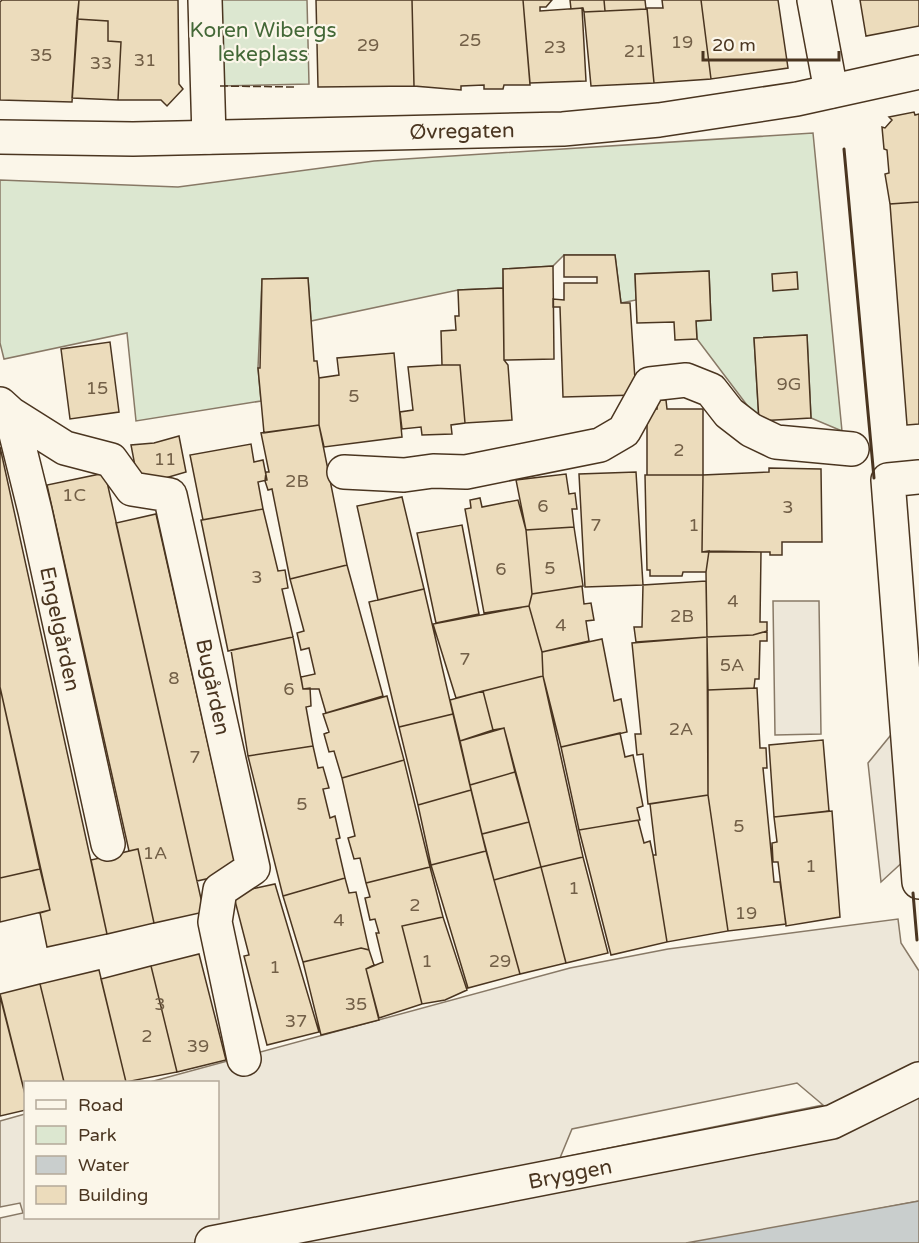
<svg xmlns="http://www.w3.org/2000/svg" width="919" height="1243" viewBox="0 0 919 1243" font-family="'Varela Round',sans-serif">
	<rect width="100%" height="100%" fill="#fbf6e9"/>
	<path fill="#dce7d0" stroke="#887966" stroke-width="1.5" d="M218 0H307L309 84 219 86Z
		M813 133 842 431 811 418 807 335 754 338 759 421 697 339 696 321 711 320 709 271 635 274 636 300 621 303 615 255H564L553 266 503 269V288L458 290 311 321 308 278 262 279 258 368 261 401 136 421 127 333 4 359 0 343V180L178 187 374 161Z"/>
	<path fill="#ede7d9" stroke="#887966" stroke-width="1.5" fill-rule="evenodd" d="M773 601H819L821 734 775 735Z
		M895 730 907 858 881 882 868 763Z
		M898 919 901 943 919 971V1201L698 1243H0V1218L23 1213 20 1203 0 1207V1121L25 1114 26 1218H218V1082H150L570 968 668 949ZM797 1083 823 1105 560 1158 572 1129Z"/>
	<path fill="#c9cecd" stroke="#887966" stroke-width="1.5" d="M919 1201V1243H686Z"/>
	<path fill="#ecdcbc" stroke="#4a3520" stroke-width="1.5" d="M2 0H79L72 102 0 100V2Z
		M79 0H178L179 84 183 89 167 106 161 100H118L121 42 108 41V21L77 19Z
		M316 0H412L414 86 318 87Z
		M412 0H523L530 85H504L503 89H484V85L461 86V90L414 86Z
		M523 0H552L546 7H540V11L582 8 586 81 530 83Z
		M570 0H604L605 11 584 12 583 8 571 9Z
		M604 0H645L646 9 605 11Z
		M662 0H701L711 79 654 83 647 8H663Z
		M701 0H778L788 68 711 79Z
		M860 0H919V26L866 36Z
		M647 9 654 83 591 86 584 12Z
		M77 19 108 21V41L121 42 118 100 72 98Z
		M914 112 915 115 919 114V202L890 204 885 174 889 173 887 150 884 149 882 127 885 128 892 120 889 117Z
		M919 202V424L907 425 890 204Z
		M564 255H615L621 303H630L636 395 563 397 560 307H553V299L564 300V283H597V277H564Z
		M553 266 554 359 504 360 503 269Z
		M709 271 711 320 696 321 697 339 675 340 674 322 637 323 635 274Z
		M797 272 798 289 773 291 772 274Z
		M308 278 314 361H317L319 378V425L264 433 258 368H260L262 279Z
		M503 288 504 360 508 365 512 420 465 423 460 365H442L441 331 456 330 455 316H459L458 290Z
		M807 335 811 418 759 421 754 338Z
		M110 342 119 412 70 419 61 349Z
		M394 353 402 437 324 447 319 425V378L339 375 337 358Z
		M442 365H460L465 423 451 425 452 434 422 435 421 427 402 429 400 412 413 410 408 367Z
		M657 400H666L667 409H703V475H647V409H657Z
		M319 425 347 565 290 579 272 489 268 490 265 481 266 472H269L261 433Z
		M179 436 186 472 162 479 138 482 131 445 154 443Z
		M251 444 254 462 263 460 267 480 258 482 263 509 203 520 190 455Z
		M0 447 107 934 47 947 40 913 50 910 0 687Z
		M769 468 821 469 822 542H782V555H770V552H702L703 475 769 472Z
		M636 472 643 585 585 587 579 474Z
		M105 473 204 912 154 923 138 849 129 851 47 485Z
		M566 474 569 494 575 493 577 509H572L574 527 526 530 516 480Z
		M645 475H703L702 552 709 551 706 572H683L682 576H650V570H647Z
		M402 497 424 589 378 600 357 506Z
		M480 498 482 507 518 500 526 530 532 594 529 606 484 613 465 509 471 508 470 500Z
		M263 509 278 571 285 570 288 588 282 589 293 637 228 651 201 520Z
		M156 514 237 872 197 881 116 523Z
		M462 525 479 614 436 623 417 533Z
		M574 527 583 586 532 594 526 530Z
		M709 551 761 552 760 622H767V631L753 635 707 637 706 572Z
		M347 565 383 696 326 713 319 689H303L301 677 315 674 309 648 301 650 297 633 304 631 290 579Z
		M706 581 707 637 636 642 634 627H642L643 585Z
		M582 586 584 604 591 603 594 620 586 621 589 641 542 652 529 606 532 594Z
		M424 589 453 714 399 727 369 602Z
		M529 606 542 652 543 676 456 698 433 624Z
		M767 631V641H760L759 679H755L754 688 708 690 707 637 753 635Z
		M293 637 303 689 310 688 311 706 306 707 313 746 248 756 231 650Z
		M707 637 708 795 648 804 643 754 637 755 635 734H641L632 643Z
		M602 639 614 701 621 699 627 732 561 747 543 676 542 652Z
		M543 676 583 857 541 867 504 728 493 730 483 691Z
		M0 687 40 869 0 878Z
		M757 688 760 748H766L767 768H763L774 882H780L786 924 728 931 708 795V690Z
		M483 691 493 730 460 741 450 700Z
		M387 696 404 760 342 778 334 751 329 752 324 734 329 732 323 714Z
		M453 714 471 790 418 805 399 727Z
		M504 728 515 772 470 785 460 741Z
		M620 733 625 757 633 755 643 806 637 808 640 820 579 830 561 747Z
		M823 740 829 811 774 817 769 745Z
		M313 746 318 768 323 767 329 788 323 789 330 818 335 816 340 838 336 839 345 878 283 896 248 756Z
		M404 760 430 867 366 883 360 858 354 859 348 838 355 836 342 778Z
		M515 772 529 822 482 834 470 785Z
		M471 790 486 851 431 865 418 805Z
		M708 795 728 931 667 942 653 855H656L650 804Z
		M832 811 840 917 786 926 778 862H773L772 843 777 842 774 817Z
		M638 820 644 843 650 841 653 855 667 942 611 955 579 830Z
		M529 822 541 867 494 880 482 834Z
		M138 849 154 923 107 934 91 860Z
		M486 851 520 974 468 988 431 865Z
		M583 857 608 953 566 963 541 867Z
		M430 867 443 917 402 926 422 1004 379 1018 366 969 383 962 376 933H379L375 919 370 920 365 898 370 897 366 883Z
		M541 867 566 963 520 974 494 880Z
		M40 869 50 910 0 922V878Z
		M345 878 349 893 356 892 369 950 361 948 303 962 283 896Z
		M275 884 319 1032 267 1045 244 956 249 955 233 893Z
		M443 917 467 990 445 1000 422 1004 402 926Z
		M361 948 369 950 374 965 366 969 379 1020 321 1035 303 962Z
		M199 954 226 1060 177 1072 151 966Z
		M151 966 177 1072 126 1082 101 979Z
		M99 970 126 1082H64L40 984Z
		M40 984 64 1082H26V1098L0 994Z
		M0 996 26 1098V1110L0 1116Z"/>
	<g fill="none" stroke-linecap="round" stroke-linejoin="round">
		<g stroke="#4a3520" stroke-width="36">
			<path id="minor" d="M205 0 209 137
				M814 0 831 91
				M0 404 11 414 65 448 111 460 132 489 170 495 253 868 220 890 215 922 244 1059
				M11 414 35 511 108 844
				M344 472 404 475 433 471 466 472 600 445 624 431 650 384 686 380 711 390 729 413 751 430 776 442 852 449
				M919 477 888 480 919 882"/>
		</g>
		<g stroke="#4a3520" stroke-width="36">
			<path id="major" d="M0 137 133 139 563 129 659 120 797 99 919 72
				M212 1243 832 1122 919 1079"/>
		</g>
		<use href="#minor" stroke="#fbf6e9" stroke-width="33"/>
		<use href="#major" stroke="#fbf6e9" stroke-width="33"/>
		<path stroke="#4a3520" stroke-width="1.5" stroke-dasharray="8 3" stroke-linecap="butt" d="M220 86 294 87"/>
		<path stroke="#4a3520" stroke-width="3" d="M844 149 874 478
			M913 893 917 940"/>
	</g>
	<g text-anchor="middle" stroke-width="4.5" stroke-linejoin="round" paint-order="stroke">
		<g font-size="18" fill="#725f47">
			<text x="470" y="46">25</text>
			<text x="682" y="48">19</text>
			<text x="368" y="51">29</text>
			<text x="555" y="53">23</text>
			<text x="635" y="57">21</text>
			<text x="41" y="61">35</text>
			<text x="145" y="66">31</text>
			<text x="101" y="69">33</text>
			<text x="789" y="390">9G</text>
			<text x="97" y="394">15</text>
			<text x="354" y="402">5</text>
			<text x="679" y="456">2</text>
			<text x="165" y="465">11</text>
			<text x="297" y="487">2B</text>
			<text x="74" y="501">1C</text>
			<text x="543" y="512">6</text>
			<text x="788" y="513">3</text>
			<text x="596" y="531">7</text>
			<text x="694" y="531">1</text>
			<text x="550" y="574">5</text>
			<text x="501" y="575">6</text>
			<text x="257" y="583">3</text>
			<text x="733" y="607">4</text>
			<text x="682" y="622">2B</text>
			<text x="561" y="631">4</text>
			<text x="465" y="665">7</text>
			<text x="732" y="671">5A</text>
			<text x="174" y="684">8</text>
			<text x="289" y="695">6</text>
			<text x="681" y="735">2A</text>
			<text x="195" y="763">7</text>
			<text x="302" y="810">5</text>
			<text x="739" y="832">5</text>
			<text x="155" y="859">1A</text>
			<text x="811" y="872">1</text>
			<text x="574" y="894">1</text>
			<text x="415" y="911">2</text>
			<text x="746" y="919">19</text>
			<text x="339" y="926">4</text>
			<text x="427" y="967">1</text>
			<text x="500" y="967">29</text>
			<text x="275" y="973">1</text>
			<text x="160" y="1010">3</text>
			<text x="356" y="1010">35</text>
			<text x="296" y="1027">37</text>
			<text x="147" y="1042">2</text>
			<text x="198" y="1052">39</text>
		</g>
		<g font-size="21" fill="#436837" stroke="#fbf6e9">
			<text x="263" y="37">Koren Wibergs<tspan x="263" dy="24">lekeplass</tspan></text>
		</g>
		<g font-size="21" fill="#4a3520" stroke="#fbf6e9">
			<text transform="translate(462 131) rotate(-1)" y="7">Øvregaten</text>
			<text transform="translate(60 629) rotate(78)" y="7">Engelgården</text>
			<text transform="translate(213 687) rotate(78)" y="7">Bugården</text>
			<text transform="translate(570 1174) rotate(-11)" y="7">Bryggen</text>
		</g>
	</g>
	<rect x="24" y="1081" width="195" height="138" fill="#fbf6e9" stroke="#b4a999" stroke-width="1.5"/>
	<rect x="36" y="1100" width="30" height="9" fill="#fbf6e9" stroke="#b4a999" stroke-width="1.5"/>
	<text x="78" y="1111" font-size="18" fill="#4a3520">Road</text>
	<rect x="36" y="1126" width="30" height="18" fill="#dce7d0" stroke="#b4a999" stroke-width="1.5"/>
	<text x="78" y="1141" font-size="18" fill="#4a3520">Park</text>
	<rect x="36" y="1156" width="30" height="18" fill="#c9cecd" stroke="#b4a999" stroke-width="1.5"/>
	<text x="78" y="1171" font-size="18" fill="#4a3520">Water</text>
	<rect x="36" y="1186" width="30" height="18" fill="#ecdcbc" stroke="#b4a999" stroke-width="1.5"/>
	<text x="78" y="1201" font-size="18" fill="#4a3520">Building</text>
	<path d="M703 51v9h136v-9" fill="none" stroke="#4a3520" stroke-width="3"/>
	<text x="712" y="51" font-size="18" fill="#4a3520" stroke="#fbf6e9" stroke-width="4.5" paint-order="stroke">20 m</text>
</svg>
